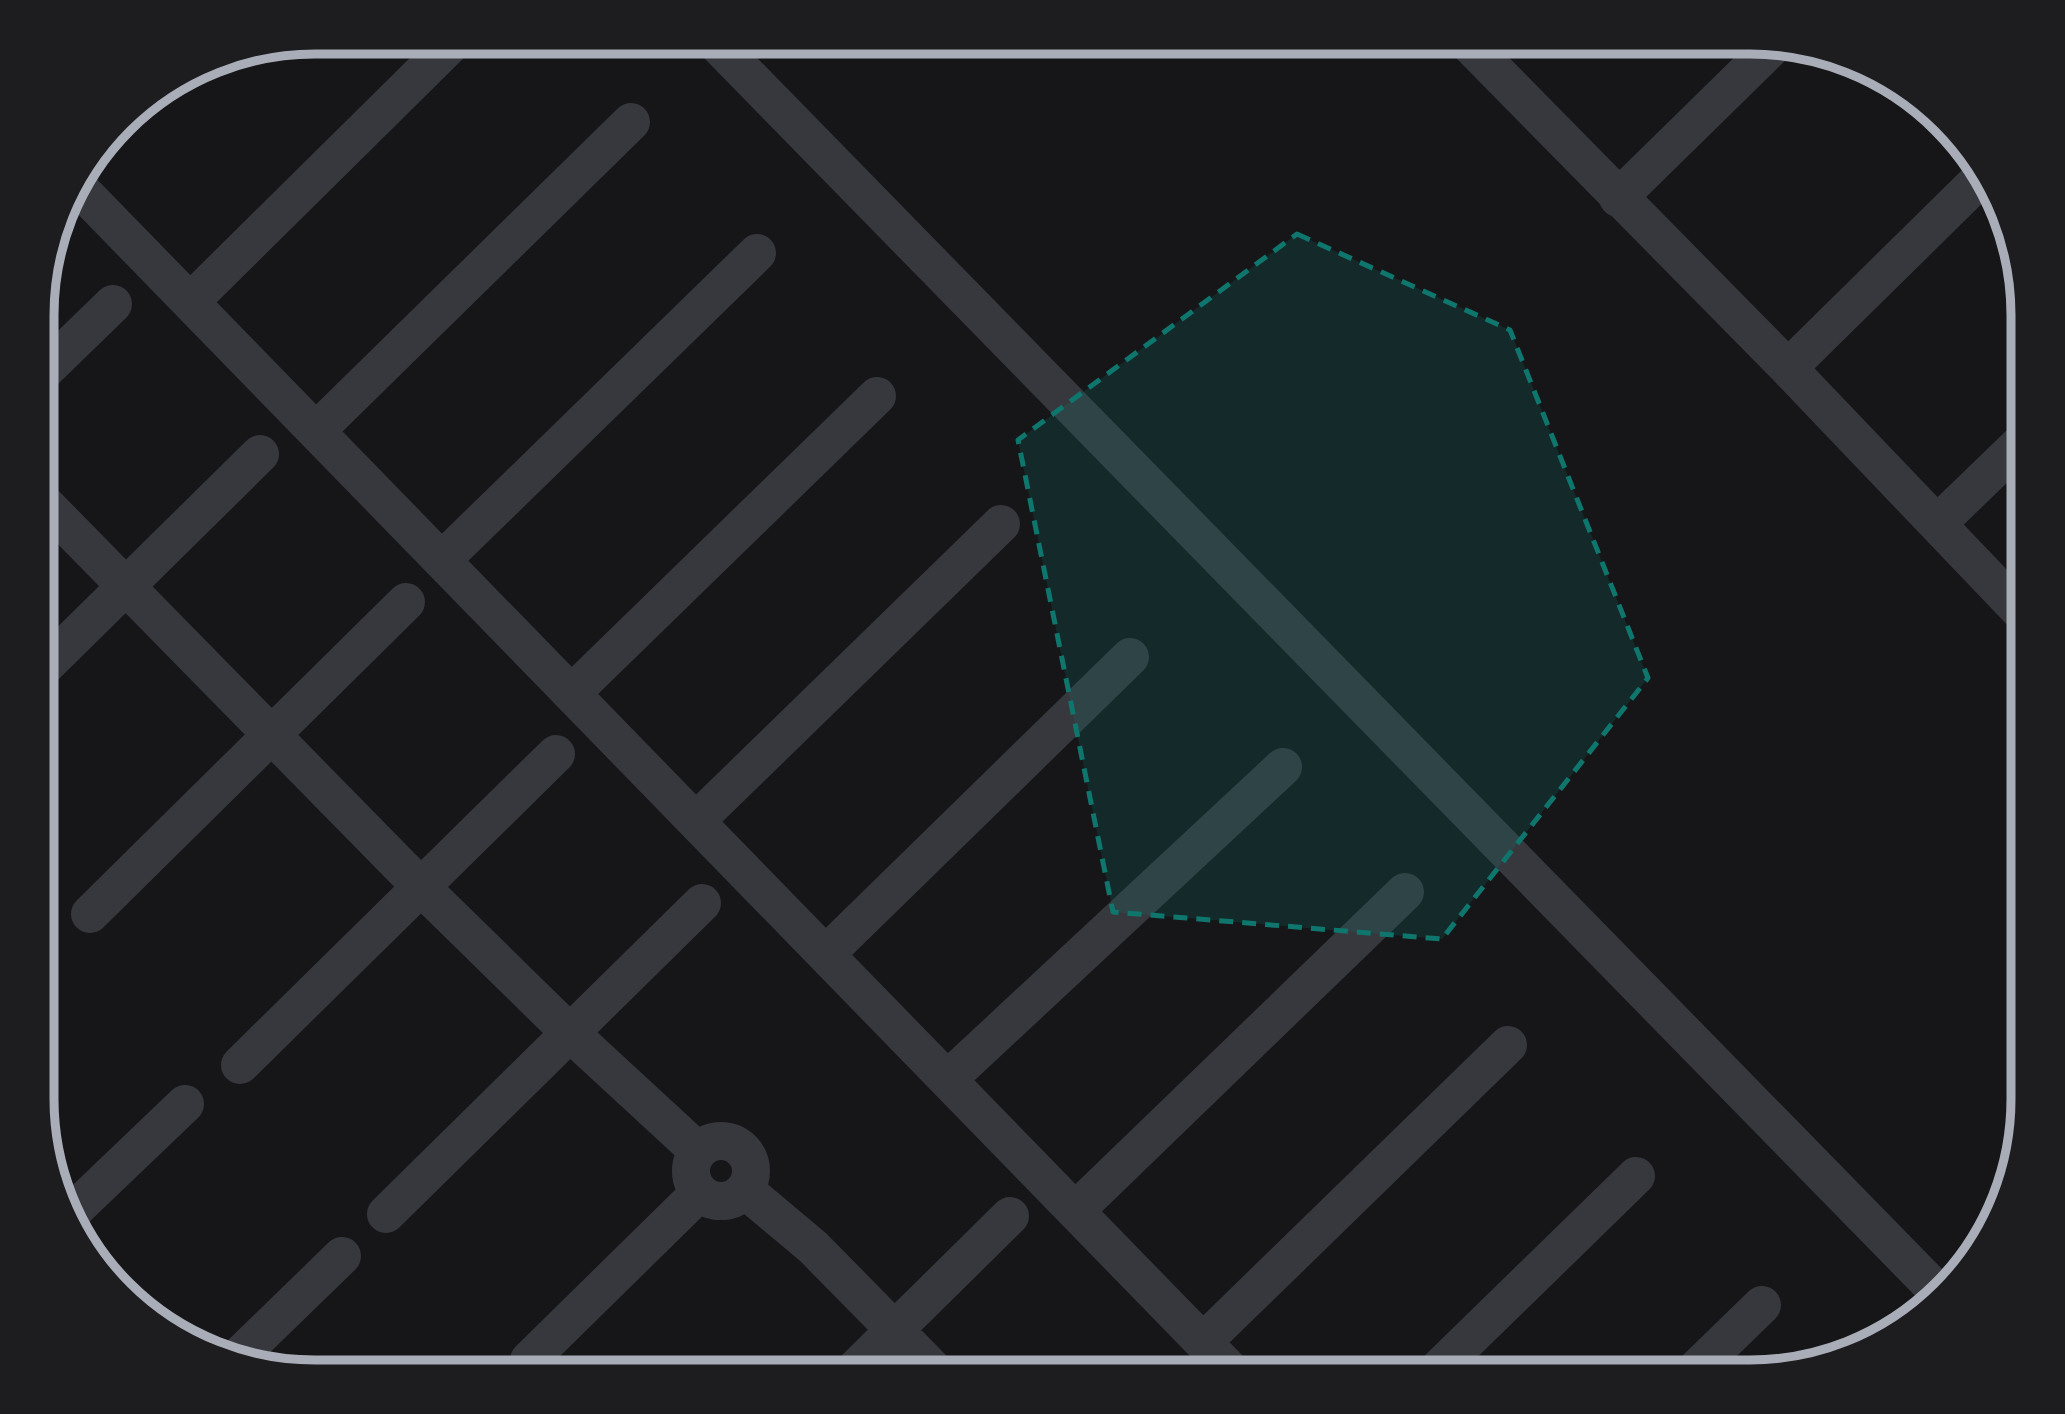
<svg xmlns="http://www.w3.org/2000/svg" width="2065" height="1414" viewBox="0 0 2065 1414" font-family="Raleway,sans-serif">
	<rect width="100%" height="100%" fill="#161618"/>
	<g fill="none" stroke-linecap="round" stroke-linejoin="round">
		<path stroke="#37383d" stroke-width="38" d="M715 42 1936 1290
			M1467 42 1788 368 2022 613
			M77 186 1232 1372
			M1618 198 1775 44
			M190 302 453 42
			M1788 368 1981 178
			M44 371 113 304
			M316 431 631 122
			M44 503 421 887 569 1032 698 1151
			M1937 524 2022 442
			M442 560 757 253
			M44 667 260 454
			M572 693 877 396
			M696 821 1001 524
			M90 914 406 602
			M826 954 1130 657
			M240 1065 556 754
			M948 1079 1283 767
			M691 1171a30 30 0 1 1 60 0a30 30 0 1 1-60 0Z
			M745 1190 813 1247 936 1372
			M1075 1211 1405 892
			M71 1213 185 1104
			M386 1214 702 903
			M1203 1342 1508 1045
			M236 1359 342 1256
			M529 1360 699 1193
			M852 1372 1010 1216
			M1435 1372 1636 1176
			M1693 1372 1762 1305"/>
	</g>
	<path fill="#0f766e" fill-opacity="0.2" stroke="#0f766e" stroke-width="5" stroke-dasharray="14 9" stroke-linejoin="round" d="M1297 234 1510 330 1648 678 1442 939 1113 912 1018 440Z"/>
	<path d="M0 0H2065V1414H0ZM315 54H1750A261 261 0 0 1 2011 315V1099A261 261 0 0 1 1750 1360H315A261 261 0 0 1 54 1099V315A261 261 0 0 1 315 54Z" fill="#1d1d20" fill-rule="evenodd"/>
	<path fill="none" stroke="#a8adb8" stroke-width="9" d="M315 54H1750A261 261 0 0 1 2011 315V1099A261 261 0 0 1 1750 1360H315A261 261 0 0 1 54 1099V315A261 261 0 0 1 315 54Z"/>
</svg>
